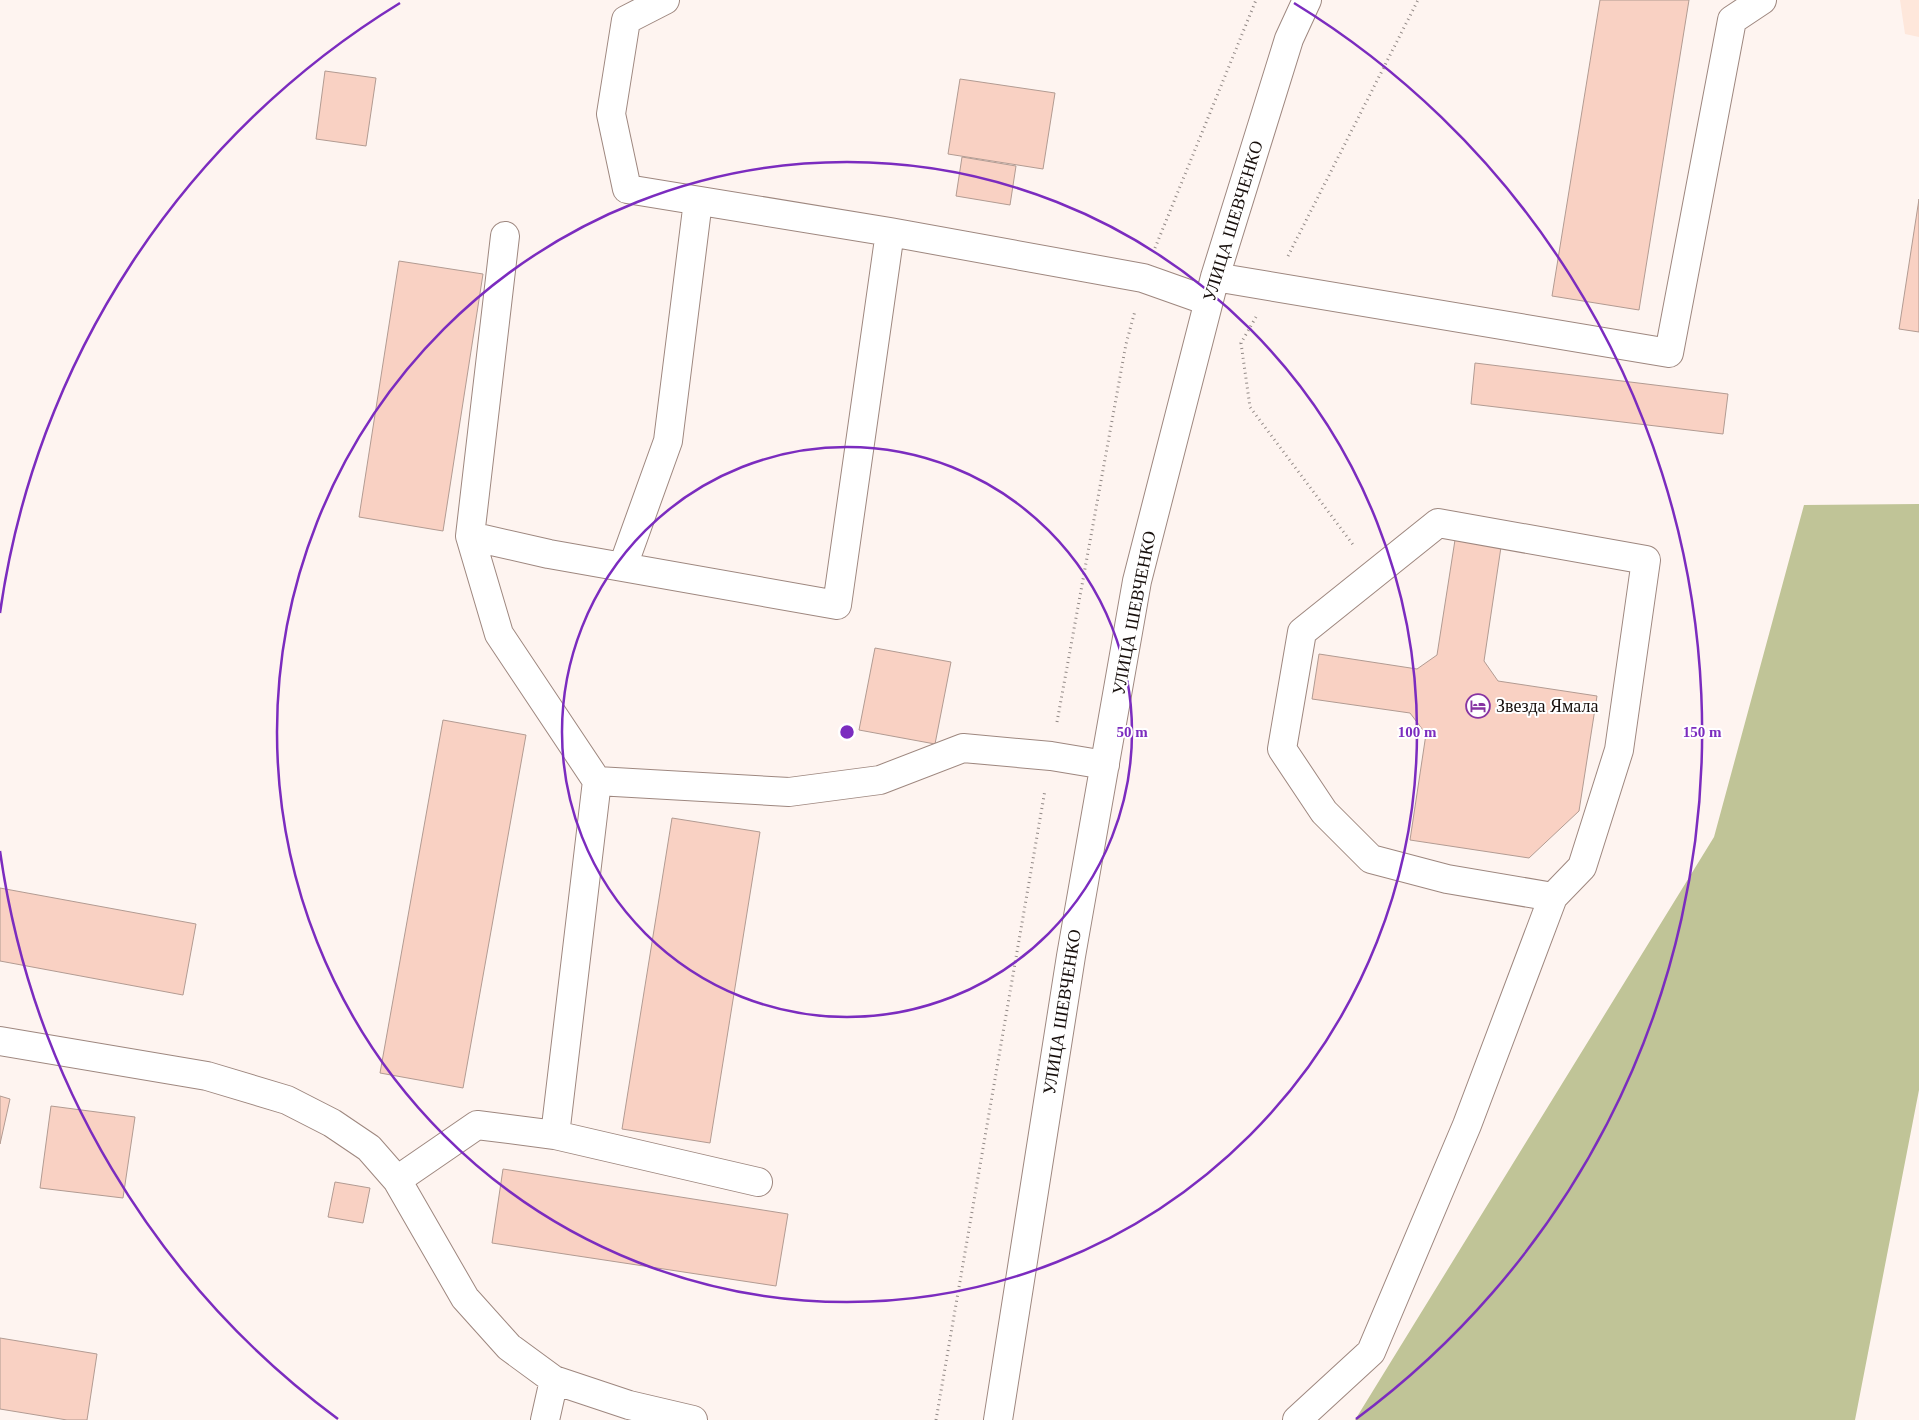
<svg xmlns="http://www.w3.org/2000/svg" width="1919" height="1420" viewBox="0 0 1919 1420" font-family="Georgia,serif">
	<rect width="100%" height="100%" fill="#fef4f0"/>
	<path fill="#fee7db" d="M1900 0H1919V37L1905 34Z"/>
	<path fill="#c0c497" d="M1919 504V1090L1855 1420H1355L1714 837 1804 505Z"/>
	<path fill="#f9d1c3" stroke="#b29b92" d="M1600 0H1689L1639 310 1552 296Z
		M325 71 376 78 366 146 316 139Z
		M960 79 1055 93 1043 169 948 154Z
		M962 157 1016 166 1010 205 956 196Z
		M1919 199V332L1899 329Z
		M399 261 483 274 443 531 359 517Z
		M1475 363 1728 394 1723 434 1471 404Z
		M1455 540 1501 547 1484 661 1498 681 1597 696 1579 811 1529 858 1410 840 1426 734 1410 713 1312 699 1319 654 1417 669 1437 655Z
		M875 648 951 662 935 744 859 730Z
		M443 720 526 735 463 1088 380 1073Z
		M672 818 760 832 710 1143 622 1129Z
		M0 888 196 924 183 995 0 961Z
		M0 1096 10 1099 0 1144Z
		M51 1106 135 1117 123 1198 40 1188Z
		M503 1169 788 1214 776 1286 492 1243Z
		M335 1182 370 1188 363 1223 328 1217Z
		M0 1338 97 1354 87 1420H67L0 1409Z"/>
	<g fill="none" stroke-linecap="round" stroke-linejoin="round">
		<g stroke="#9e877f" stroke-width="30">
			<path id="minor" d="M665 0 626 20 611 114 627 189 890 232 1143 278 1208 301
				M505 236 470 536 499 634 597 781 789 792 880 780 963 748 1051 756 1105 765
				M1215 277 1669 353 1732 20 1762 0
				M470 536 549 554 837 605 890 232
				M623 566 668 441 698 201
				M0 1041 207 1076 287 1100 332 1123 369 1148 397 1180 465 1298 509 1347 554 1380 629 1405 693 1420
				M555 1135 597 781
				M397 1180 477 1125 555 1135 758 1182
				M545 1420 554 1380
				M998 1420 1071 956 1137 581 1215 277 1289 39 1307 0
				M1297 1420 1371 1352 1467 1125 1553 897 1582 867 1619 750 1646 560 1438 523 1302 632 1282 749 1324 812 1371 859 1447 879 1553 897"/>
		</g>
		<path stroke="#918885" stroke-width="3" stroke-dasharray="1 4" stroke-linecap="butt" d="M1155 248 1256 0
			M1288 256 1418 0
			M1256 317 1241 343 1250 407 1354 546
			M1057 722 1126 344 1135 311
			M936 1420 1045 790"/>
		<use href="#minor" stroke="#fff" stroke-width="28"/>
	</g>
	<g fill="none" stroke="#7b2cbf" stroke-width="2.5">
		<circle cx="847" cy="732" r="285"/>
		<circle cx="847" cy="732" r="570"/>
		<path d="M338 1419A855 855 0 0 1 0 851M0 613A855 855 0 0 1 400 3M1294 3A855 855 0 0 1 1356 1419"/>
	</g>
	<defs>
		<g id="hotel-ring" transform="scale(1.25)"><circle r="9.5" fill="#fff" stroke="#8734a2" stroke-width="1.5"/><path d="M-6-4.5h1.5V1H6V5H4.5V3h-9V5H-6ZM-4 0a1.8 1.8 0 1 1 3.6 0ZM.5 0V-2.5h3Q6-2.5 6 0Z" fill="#8734a2"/></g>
	</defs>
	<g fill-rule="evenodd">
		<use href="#hotel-ring" x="1478" y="706"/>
	</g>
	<g text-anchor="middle" stroke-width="4" stroke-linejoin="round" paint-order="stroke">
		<g font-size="18" fill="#170f0c" stroke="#fff">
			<text transform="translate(1233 221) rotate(-73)" y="6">УЛИЦА ШЕВЧЕНКО</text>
			<text transform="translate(1134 613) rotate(-79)" y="6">УЛИЦА ШЕВЧЕНКО</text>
			<text transform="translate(1062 1012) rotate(-81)" y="6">УЛИЦА ШЕВЧЕНКО</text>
		</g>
		<g font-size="18" fill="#170f0c" stroke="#fff" text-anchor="start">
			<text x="1496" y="712">Звезда Ямала</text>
		</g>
	</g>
	<circle cx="847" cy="732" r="8" fill="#7b2cbf" stroke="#fff" stroke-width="2.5"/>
	<g font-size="15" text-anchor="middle" font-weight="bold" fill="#7b2cbf" stroke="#fff" stroke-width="4" stroke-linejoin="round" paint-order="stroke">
		<text x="1132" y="737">50 m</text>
		<text x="1417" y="737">100 m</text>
		<text x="1702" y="737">150 m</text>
	</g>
</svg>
